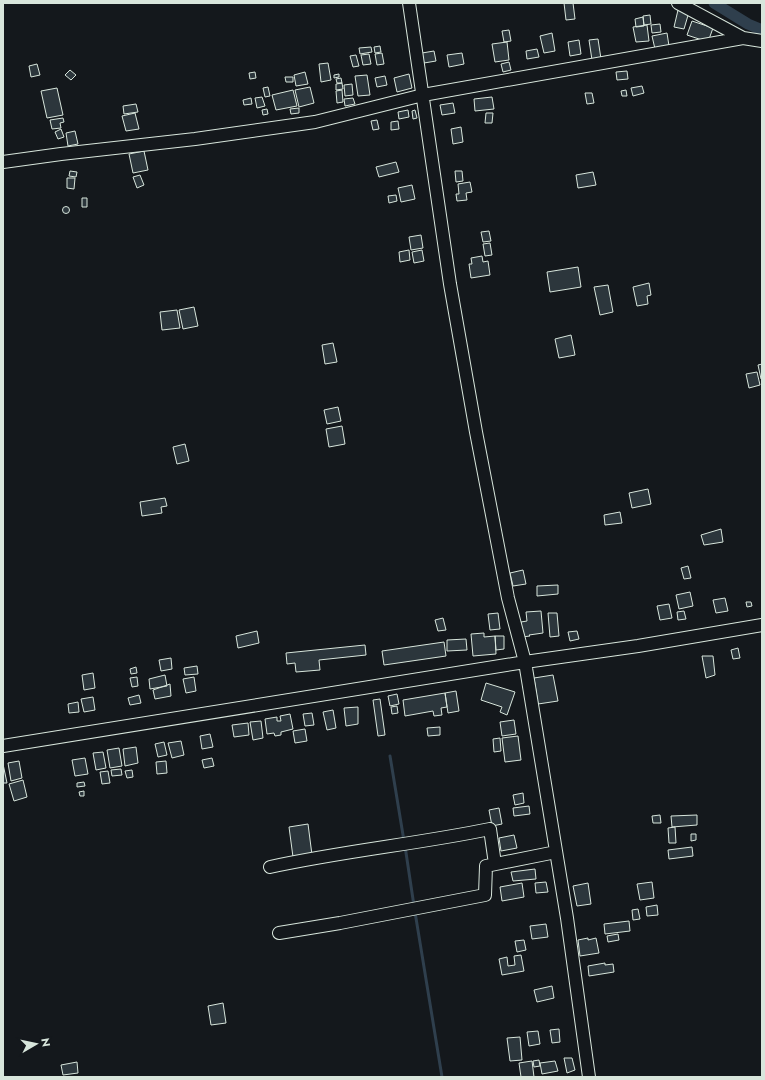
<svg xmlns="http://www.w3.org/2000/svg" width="765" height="1080" viewBox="0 0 765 1080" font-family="Jost,sans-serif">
	<rect width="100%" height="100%" fill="#14181c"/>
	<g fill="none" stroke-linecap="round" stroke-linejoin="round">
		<path stroke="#2f3f4d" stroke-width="3" d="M390 756 404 841
			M405 846 414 906
			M415 912 442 1077"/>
		<path stroke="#2f3f4d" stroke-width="11" d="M714 3 748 24 762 30"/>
	</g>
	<path fill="#2c363c" stroke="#d8e6dc" d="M564 3H573L575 19 566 20Z
		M678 10 689 12 684 29 674 27Z
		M650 15 651 24 644 25 643 16Z
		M643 17 644 26 636 27 635 19Z
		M692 21 713 28 708 42 687 35Z
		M660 24 661 32 652 33 651 25Z
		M647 25 649 41 636 42 633 27Z
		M509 30 511 41 504 42 502 31Z
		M552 33 555 51 544 53 540 36Z
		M667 33 669 46 655 49 652 36Z
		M598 39 601 59 592 60 589 40Z
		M579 40 581 54 570 56 568 42Z
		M507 42 509 60 495 62 492 44Z
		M380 46 381 52 375 53 374 47Z
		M371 47 372 52 360 54 359 48Z
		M537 49 539 57 527 59 526 51Z
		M434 51 436 61 424 63 422 53Z
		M382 53 384 64 377 65 375 54Z
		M462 53 464 64 449 67 447 55Z
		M369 54 371 64 363 65 361 55Z
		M356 55 359 66 353 67 350 56Z
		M509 62 511 70 503 72 501 64Z
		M328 63 331 80 321 82 319 64Z
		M37 64 40 75 31 77 29 66Z
		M70 70 76 75 71 80 65 75Z
		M627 71 628 79 617 80 616 72Z
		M255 72 256 78 250 79 249 73Z
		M305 72 308 84 296 86 294 75Z
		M339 74V77L334 78V75Z
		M409 74 412 88 397 92 394 78Z
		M367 75 370 95 358 96 355 76Z
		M385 76 387 85 377 87 375 78Z
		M285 77H293V82H286Z
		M341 78 342 83H337L336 79Z
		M342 83 343 89 336 90V84Z
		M352 84 353 95 345 96 344 85Z
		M642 86 644 93 633 96 631 88Z
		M268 87 270 96 265 97 263 88Z
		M310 87 314 103 299 107 295 90Z
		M57 88 63 115 47 118 41 91Z
		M293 90 297 106 276 110 272 95Z
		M342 90 343 102 337 103 336 91Z
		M626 90 627 96H622L621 91Z
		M585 93H592L594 103 587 104Z
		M262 97 265 106 257 108 255 98Z
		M492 97 494 109 475 111 474 99Z
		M251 98 252 104 244 105 243 100Z
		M353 98 355 104 345 106 344 99Z
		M453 103 455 113 442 115 440 105Z
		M136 104 138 112 124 114 123 106Z
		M299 108V113L291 114 290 109Z
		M267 109 268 114 263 115 262 110Z
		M408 110 409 117 399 119 398 112Z
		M415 110 417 118 413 119 412 111Z
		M135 113 139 129 126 131 122 116Z
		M486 113H493L492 123H485Z
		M63 118 64 122 60 123 61 128 52 129 50 120Z
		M377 120 379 129 373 130 371 121Z
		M398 121 399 129 391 130V122Z
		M461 127 463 142 453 144 451 129Z
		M61 129 64 137 58 139 55 132Z
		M75 131 78 144 68 146 66 133Z
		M144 151 148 170 133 173 129 154Z
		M396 162 399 172 379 177 376 167Z
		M70 171 77 172 76 177 69 176Z
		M455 171H462L463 181 456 182Z
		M593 172 596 185 578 188 576 175Z
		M140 175 144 185 137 188 133 177Z
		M67 178H75L74 189 67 188Z
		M470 182 472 192 466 193 467 200 457 201 456 194H459L458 184Z
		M412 185 415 199 401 202 398 188Z
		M396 195 397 201 389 203 388 196Z
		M82 198H87V207H82Z
		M62.5 210a3.5 3.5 0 1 1 7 0a3.5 3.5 0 1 1-7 0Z
		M489 231 491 241 483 242 481 232Z
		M421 235 423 248 411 250 409 237Z
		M490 243 492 255 485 256 483 244Z
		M409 250 410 260 400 262 399 252Z
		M422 250 424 261 414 263 412 252Z
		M482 256 483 262 488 261 490 275 471 278 469 264H472L471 258Z
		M578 267 581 287 550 292 547 272Z
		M649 283 651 295 647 296 648 304 637 306 633 287Z
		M608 285 613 312 600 315 594 287Z
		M194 307 198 326 183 329 179 310Z
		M177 310 180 328 162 330 160 312Z
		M571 335 575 355 559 358 555 339Z
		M333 343 337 362 325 364 322 345Z
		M762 364V378L761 379 758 365Z
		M757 372 760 385 749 388 746 374Z
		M338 407 341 421 327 424 324 410Z
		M342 426 345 444 329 447 326 429Z
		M185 444 189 461 177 464 173 447Z
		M648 489 651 504 632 508 629 493Z
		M165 498 167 506 161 507 162 513 142 516 140 502Z
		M620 512 622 523 605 525 604 515Z
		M721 529 723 542 704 545 701 535Z
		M688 566 691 578 684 579 681 568Z
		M523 570 526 584 513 586 510 573Z
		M558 585V594L537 596V586Z
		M690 592 693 606 679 609 676 595Z
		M725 598 728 611 716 613 713 600Z
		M746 602H751L752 606 747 607Z
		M669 604 672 618 660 620 657 606Z
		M541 611 543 633 529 635 530 636 522 637 521 622 527 621 526 612Z
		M684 611 686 619 678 620 677 612Z
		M498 613 500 629 490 630 488 614Z
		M548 613H557L559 636 550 637Z
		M443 618 446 630 438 631 435 620Z
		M257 631 259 643 238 648 236 636Z
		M577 631 579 639 570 641 568 632Z
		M484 633V637L495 636 496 654 473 656 471 634Z
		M495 636H504V649L496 650Z
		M466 639 467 650 447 651V640Z
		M444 642 446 656 384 665 382 651Z
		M365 645 366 655 319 660 320 670 296 672 295 663 287 664 286 653Z
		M738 648 740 658 733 659 731 650Z
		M702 656H713L715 675 706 678Z
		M171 658 172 669 161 671 159 660Z
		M197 666 198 674 185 675 184 668Z
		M136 667 137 673 131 674 130 669Z
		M93 673 95 688 84 690 82 675Z
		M165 675 167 686 150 689 149 679Z
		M553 675 558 701 538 704 534 678Z
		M137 677 138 686 132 687 130 678Z
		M194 677 196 691 186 693 183 679Z
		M486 683 515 692 507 715 500 712 502 707 481 700Z
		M170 684 171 696 155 699 153 690Z
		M456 691 459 711 448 713 445 693Z
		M445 693 447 707 441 708 442 715 434 716 433 711 405 716 403 700Z
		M397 694 399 704 390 706 388 696Z
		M139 695 141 703 130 705 128 698Z
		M93 697 95 710 84 712 81 699Z
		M380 699 385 735 378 736 373 700Z
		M78 702 79 712 69 713 68 704Z
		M397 706 398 713 392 714 391 707Z
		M358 707V724L346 726 344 708Z
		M333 710 336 728 327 730 323 712Z
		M312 713 314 725 305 726 303 714Z
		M290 714 293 729 281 732V735L275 736 274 733 267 734 265 719 277 717V721H281L280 716Z
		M514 720 516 734 502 736 500 722Z
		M261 721 263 738 253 740 250 722Z
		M248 723 249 735 234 737 232 725Z
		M440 727V735L428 736 427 728Z
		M305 729 307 741 295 743 293 731Z
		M210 734 213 747 202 749 200 736Z
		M518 736 521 760 505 762 502 738Z
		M500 738 501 751 494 752 493 739Z
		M181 741 184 755 172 758 168 743Z
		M164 742 167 755 158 757 155 744Z
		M136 747 138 763 125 766 123 749Z
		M119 748 122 766 110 768 107 750Z
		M103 752 106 768 96 770 93 753Z
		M85 758 88 774 75 776 72 760Z
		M212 758 214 766 204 768 202 760Z
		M19 761 22 778 11 781 8 763Z
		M166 761 167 773 157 774 156 762Z
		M3 764 7 783H3Z
		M121 769 122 775 112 776 111 770Z
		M132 770 133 777 127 778 125 771Z
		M108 771 110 783 102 784 100 772Z
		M23 780 27 797 14 801 9 784Z
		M84 782 85 786 77 787V783Z
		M84 791V796H80L79 792Z
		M523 793 524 803 515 805 513 795Z
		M529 806 530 814 514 816 513 808Z
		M499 808 502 824 492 826 489 810Z
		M660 815 661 823H653L652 816Z
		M697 815V825L672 827 671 816Z
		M308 824 312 855 293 857 289 827Z
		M675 827 676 843H669L668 828Z
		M691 834H696V840L691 841Z
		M514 835 517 848 501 851 499 838Z
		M692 847 693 856 669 859 668 850Z
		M535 869 536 879 513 881 511 872Z
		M546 882 548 892 536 893 535 883Z
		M652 882 654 898 640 900 637 884Z
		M522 883 524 897 502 901 500 887Z
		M588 883 591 904 577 906 573 886Z
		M657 905 658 915 647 916 646 907Z
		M638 909 640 919 633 920 632 910Z
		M629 921 630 931 605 934 604 924Z
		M546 924 548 937 532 939 530 926Z
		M618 934 619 940 608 942 607 936Z
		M588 938V940L596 938 599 953 580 956 578 940Z
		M524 940 526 950 517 952 515 941Z
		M521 955 524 971 502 975 499 959 507 957 508 966 515 965 514 956Z
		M605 963V965L613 964 614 972 589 976 588 966Z
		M552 986 554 998 537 1002 534 990Z
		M223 1003 226 1023 211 1025 208 1006Z
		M559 1029 560 1042 552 1043 550 1030Z
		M538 1031 540 1044 529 1046 527 1032Z
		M520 1037 522 1060 510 1061 507 1038Z
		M564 1058H572L575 1070 567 1073Z
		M539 1060 540 1066 534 1067 533 1061Z
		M532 1061 534 1077H521L519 1063Z
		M555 1061 558 1071 542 1074 540 1063Z
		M77 1062 78 1073 63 1075 61 1065Z"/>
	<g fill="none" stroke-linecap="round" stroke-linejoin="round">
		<g stroke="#d8e6dc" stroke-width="14">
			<path id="minor" d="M409 3 450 284 476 432 508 598 525 662 567 918 589 1077
				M678 3 743 38
				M3 162 61 154 195 139 315 122 423 95 743 38 762 41
				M3 746 525 662 638 646 762 625
				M270 867C343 851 417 844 490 829L495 864
				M279 933 340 923 485 895 486 866 556 852"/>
		</g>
		<use href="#minor" stroke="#14181c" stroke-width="12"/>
	</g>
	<rect width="765" height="1080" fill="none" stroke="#d8e6dc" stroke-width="8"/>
	<g transform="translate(36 1044) rotate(81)" stroke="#14181c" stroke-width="3" paint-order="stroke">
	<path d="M0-3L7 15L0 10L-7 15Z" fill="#d8e6dc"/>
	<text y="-6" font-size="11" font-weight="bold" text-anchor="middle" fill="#d8e6dc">N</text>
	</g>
</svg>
